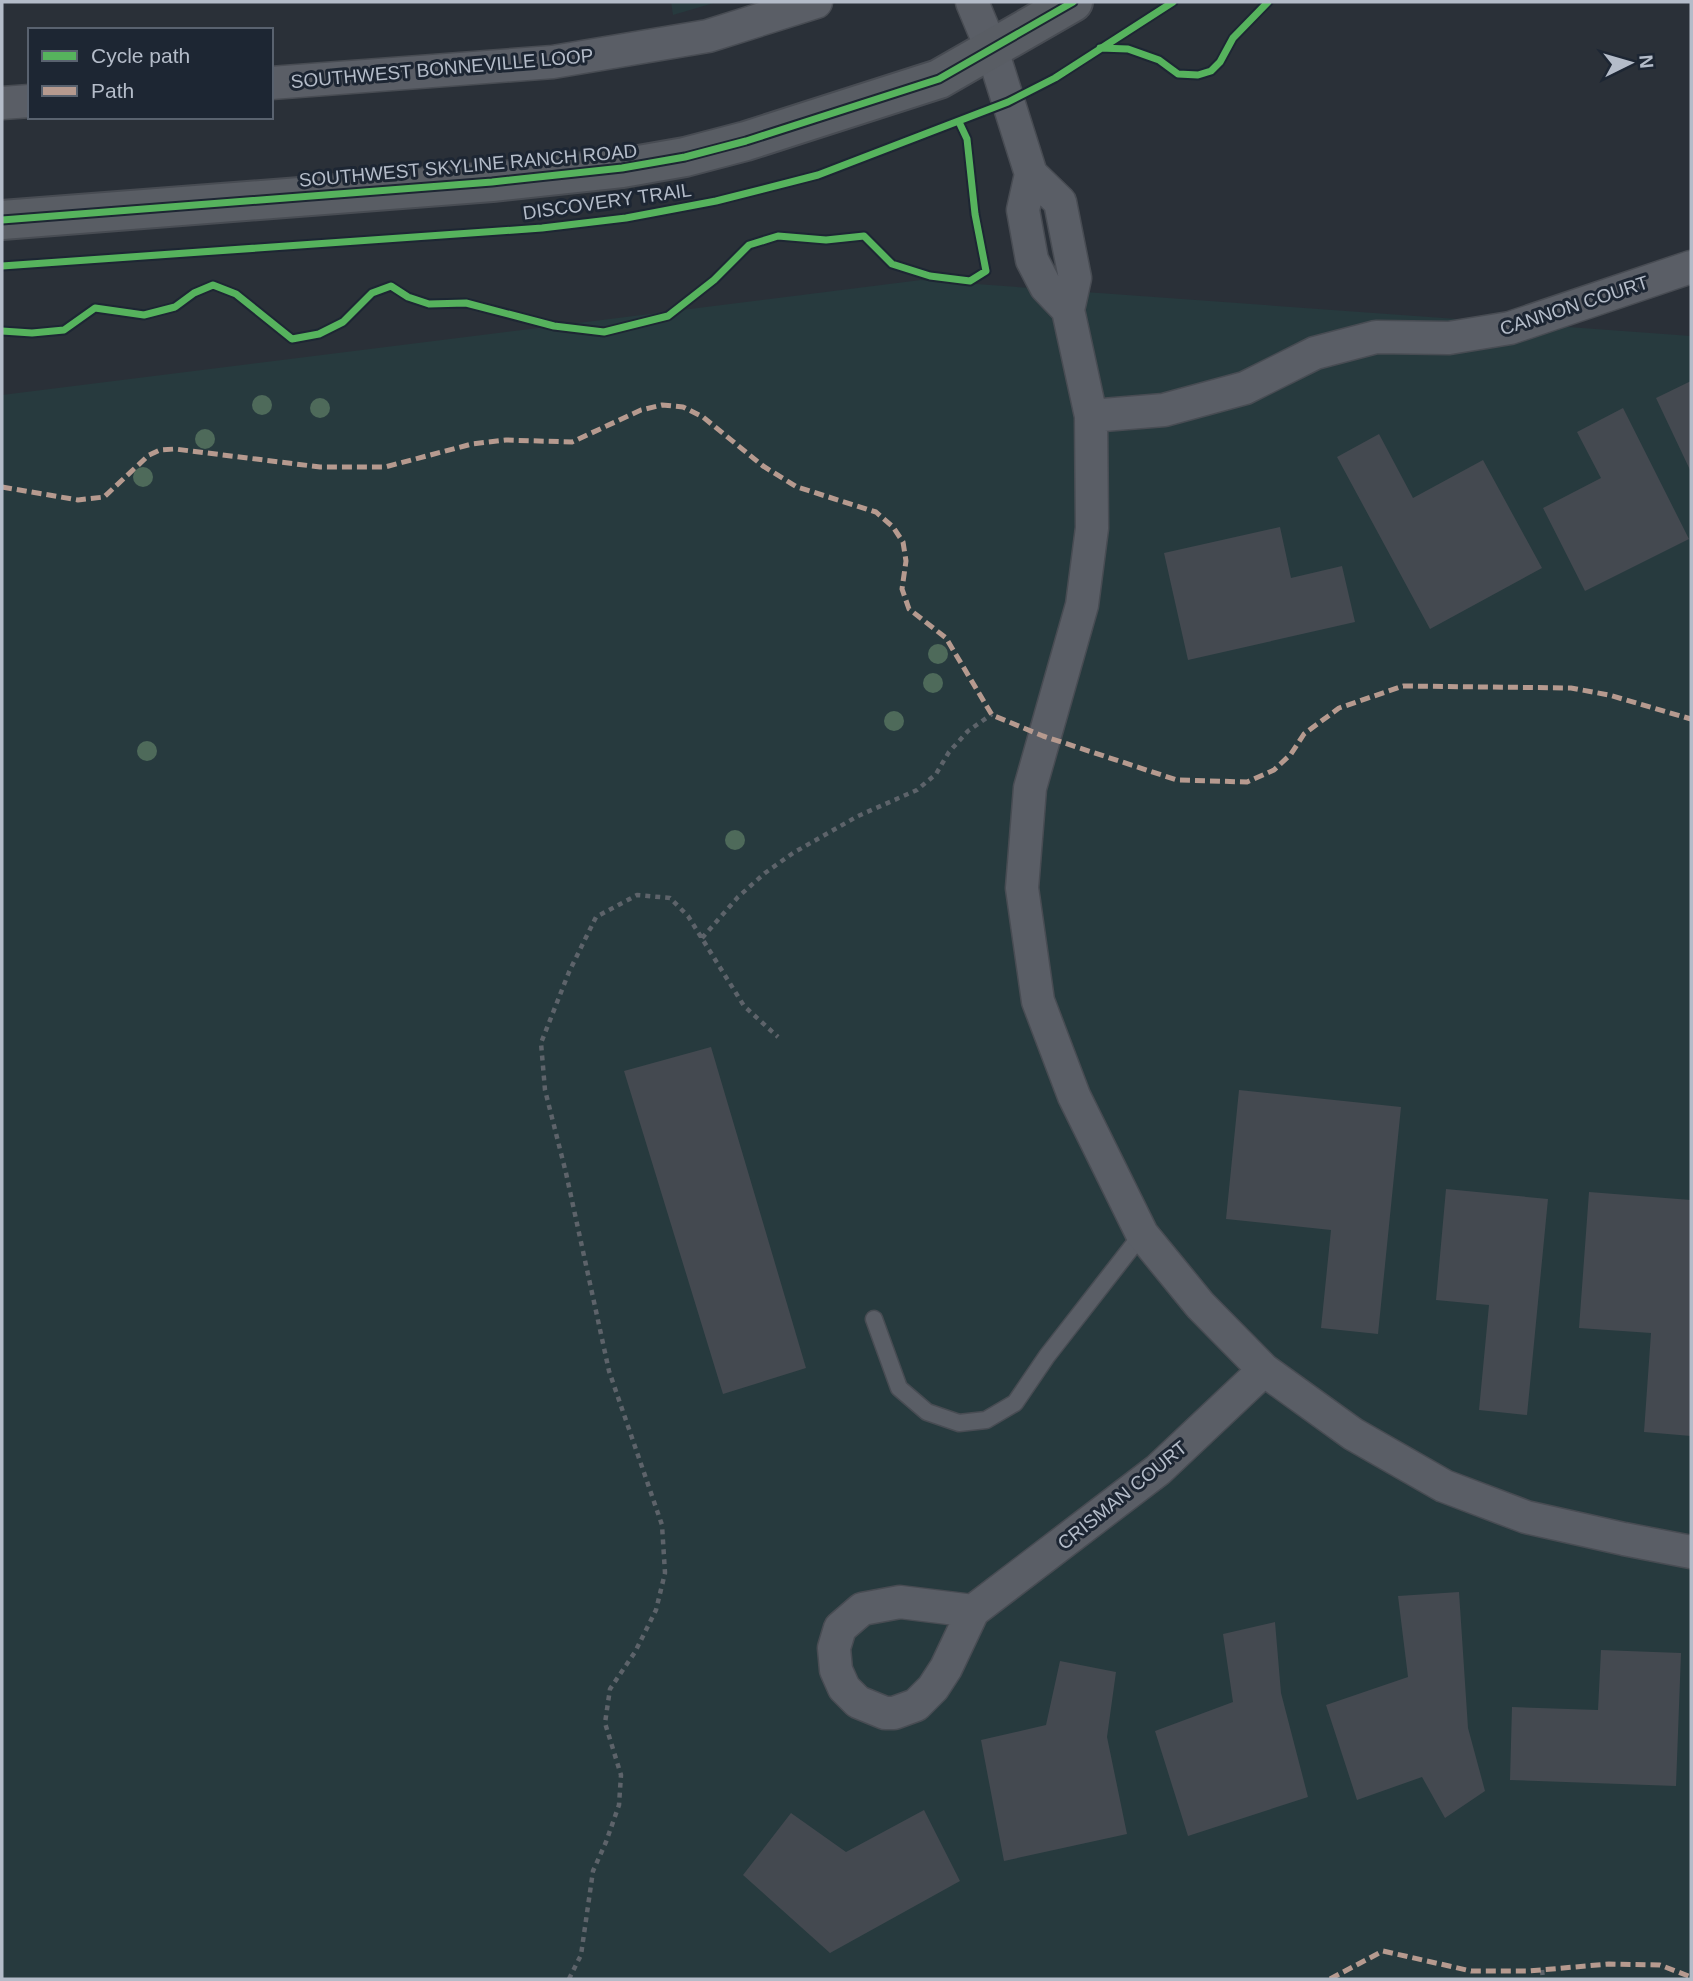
<svg xmlns="http://www.w3.org/2000/svg" width="1693" height="1981" viewBox="0 0 1693 1981" font-family="Arial,sans-serif">
	<rect width="100%" height="100%" fill="#2a3038"/>
	<path fill="#273a3e" d="M671 2H717L673 15Z
		M921 280 1691 336V1979H2V395Z"/>
	<path fill="#444950" d="M1691 381V472L1656 398Z
		M1623 408 1689 539 1585 591 1543 508 1601 478 1577 432Z
		M1379 434 1413 498 1483 460 1542 568 1430 629 1337 457Z
		M1280 527 1291 578 1342 566 1355 622 1188 660 1164 553Z
		M711 1047 806 1368 723 1394 624 1071Z
		M1239 1090 1401 1107 1378 1334 1321 1328 1331 1230 1226 1219Z
		M1446 1189 1548 1199 1527 1415 1479 1410 1489 1305 1436 1300Z
		M1589 1192 1691 1200V1436L1644 1432 1651 1333 1579 1328Z
		M1459 1592 1468 1728 1485 1791 1445 1818 1422 1777 1357 1800 1326 1705 1408 1677 1398 1596Z
		M1275 1622 1281 1693 1308 1797 1188 1836 1155 1731 1233 1702 1223 1634Z
		M1601 1650 1681 1653 1676 1786 1510 1780 1512 1707 1598 1710Z
		M1060 1661 1116 1672 1107 1737 1127 1834 1004 1861 981 1740 1046 1725Z
		M924 1810 960 1881 830 1953 743 1875 791 1813 846 1852Z"/>
	<g fill="none" stroke-linecap="round" stroke-linejoin="round">
		<g stroke="#484c53" stroke-width="19">
			<path id="lane" d="M874 1319 899 1388 927 1412 959 1423 986 1420 1015 1403 1047 1356 1142 1234"/>
		</g>
		<g stroke="#484c53" stroke-width="35">
			<path id="street" d="M972 2 992 50 1031 174 1060 202 1075 278 1068 310 1091 416 1092 528 1082 605 1030 788 1022 888 1038 1001 1074 1096 1142 1234 1200 1305 1264 1370 1353 1434 1444 1486 1526 1517 1624 1539 1691 1552
				M271 83 553 62 708 36 816 2
				M2 103 30 101
				M1031 174 1023 210 1032 260 1046 287 1068 310
				M1091 416 1164 410 1245 388 1315 353 1376 337 1449 338 1510 328 1691 267
				M973 1611 900 1602 862 1609 840 1628 834 1648 836 1670 844 1688 858 1702 885 1713H894L916 1705 933 1688 946 1668 973 1611 1158 1470 1264 1370"/>
		</g>
		<g stroke="#484c53" stroke-width="42">
			<path id="secondary" d="M2 220 492 182 622 168 685 157 746 141 939 79 1073 2"/>
		</g>
		<path stroke="#5d636a" stroke-width="4.5" stroke-dasharray="5 5" stroke-linecap="butt" d="M702 938 738 897 765 873 793 853 858 816 917 790 936 774 949 752 968 731 992 714
			M1542 1970 1543 1979
			M569 1979 581 1955 593 1871 606 1842 619 1805 621 1775 605 1723 610 1689 635 1652 656 1610 665 1573 662 1525 609 1371 566 1173 545 1090 541 1043 569 972 596 917 637 895 670 898 688 916 744 1006 778 1037"/>
		<use href="#lane" stroke="#5a5e66" stroke-width="16"/>
		<use href="#street" stroke="#5a5e66" stroke-width="32"/>
		<use href="#secondary" stroke="#595d64" stroke-width="38"/>
		<path stroke="#b69a8f" stroke-width="5" stroke-dasharray="10 5" stroke-linecap="butt" d="M2 487 78 500 104 497 149 455 160 450 175 449 320 467H385L472 444 506 440 572 442 641 410 662 405 683 407 703 417 763 466 797 487 876 512 893 527 903 542 906 561 902 589 909 609 946 638 992 715 1043 736 1177 780 1247 782 1274 770 1291 754 1304 734 1339 708 1403 686 1571 688 1609 695 1691 719
			M1330 1979 1383 1951 1471 1971H1529L1609 1964 1660 1965 1691 1977"/>
		<g stroke="#1d2633" stroke-width="11">
			<path id="cycleway" d="M1100 48 1128 49 1159 60 1178 74 1198 75 1211 71 1220 62 1233 38 1268 2
				M2 220 492 182 622 168 685 157 746 141 939 79 1073 2
				M2 266 542 228 626 218 716 201 818 175 1008 102 1055 78 1173 2
				M2 331 32 333 64 330 95 308 144 315 175 307 194 293 213 285 236 294 292 339 319 334 343 322 372 293 391 286 408 297 429 304 466 303 554 326 604 332 668 316 714 280 749 245 778 236 826 240 864 236 892 264 930 276 970 281 986 271 975 214 967 139 959 122"/>
		</g>
		<use href="#cycleway" stroke="#56b35d" stroke-width="7"/>
	</g>
	<g fill="#4e6a5a">
		<circle cx="262" cy="405" r="10"/>
		<circle cx="320" cy="408" r="10"/>
		<circle cx="205" cy="439" r="10"/>
		<circle cx="143" cy="477" r="10"/>
		<circle cx="938" cy="654" r="10"/>
		<circle cx="933" cy="683" r="10"/>
		<circle cx="894" cy="721" r="10"/>
		<circle cx="147" cy="751" r="10"/>
		<circle cx="735" cy="840" r="10"/>
	</g>
	<g text-anchor="middle" stroke-width="6" stroke-linejoin="round" paint-order="stroke">
		<g font-size="19" fill="#b4bcc9" stroke="#1d2633">
			<text transform="translate(442 68) rotate(-5)" y="7">SOUTHWEST BONNEVILLE LOOP</text>
			<text transform="translate(468 165) rotate(-5)" y="7">SOUTHWEST SKYLINE RANCH ROAD</text>
			<text transform="translate(607 201) rotate(-8)" y="7">DISCOVERY TRAIL</text>
			<text transform="translate(1574 305) rotate(-18)" y="7">CANNON COURT</text>
			<text transform="translate(1122 1495) rotate(-39)" y="7">CRISMAN COURT</text>
		</g>
	</g>
	<rect width="1693" height="1981" fill="none" stroke="#b4bcc9" stroke-width="7"/>
	<rect x="28" y="28" width="245" height="91" fill="#1d2633" stroke="#59626f" stroke-width="2"/>
	<rect x="42" y="51" width="35" height="10" fill="#56b35d" stroke="#59626f" stroke-width="2"/>
	<text x="91" y="63" font-size="21" fill="#b4bcc9">Cycle path</text>
	<rect x="42" y="86" width="35" height="10" fill="#b69a8f" stroke="#59626f" stroke-width="2"/>
	<text x="91" y="98" font-size="21" fill="#b4bcc9">Path</text>
	<g transform="translate(1630 63) rotate(85)" stroke="#1d2633" stroke-width="5" paint-order="stroke">
	<path d="M0-5L12 26L0 18L-12 26Z" fill="#b4bcc9"/>
	<text y="-10" font-size="19" font-weight="bold" text-anchor="middle" fill="#b4bcc9">N</text>
	</g>
</svg>
